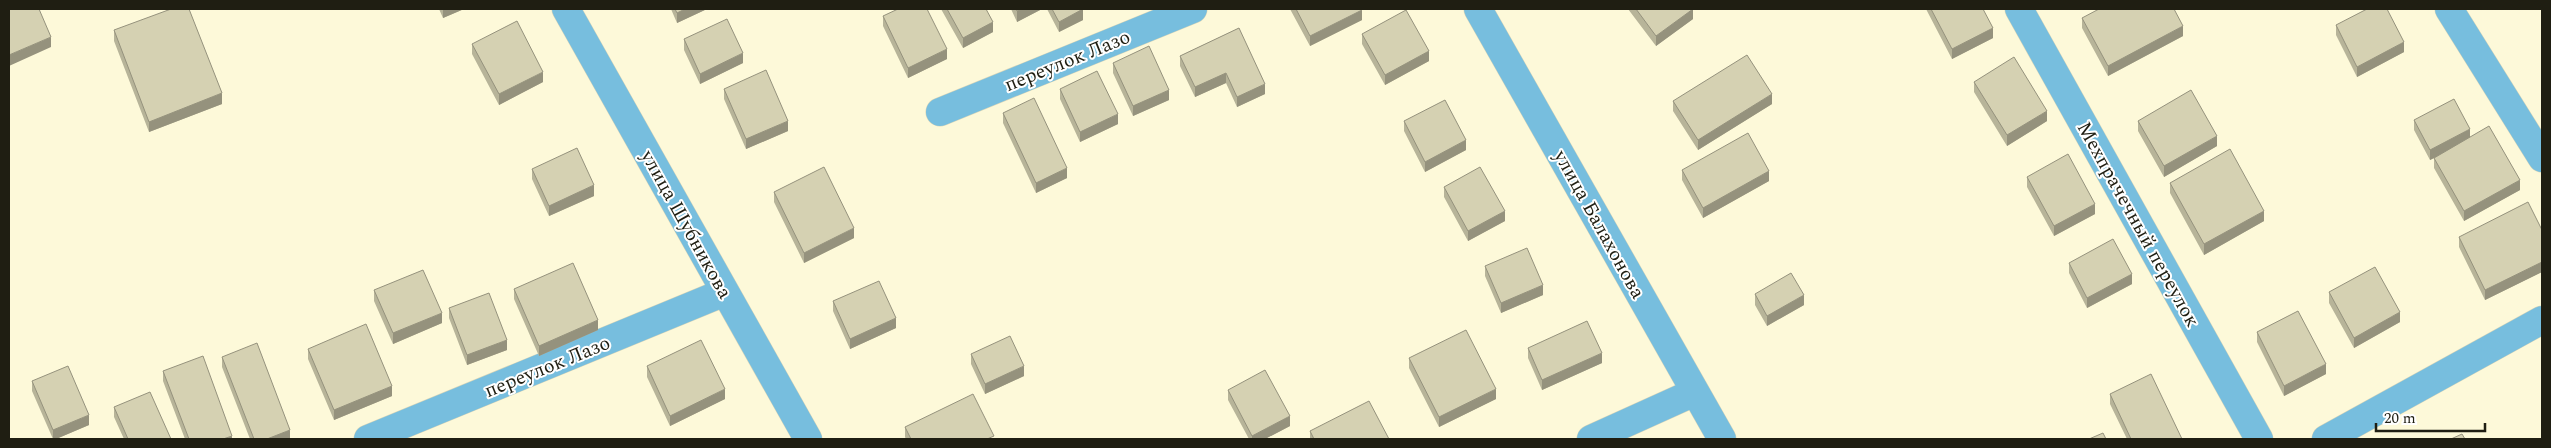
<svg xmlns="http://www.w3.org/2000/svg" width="2551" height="448" viewBox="0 0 2551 448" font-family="Spectral,serif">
	<rect width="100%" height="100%" fill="#fdf9d9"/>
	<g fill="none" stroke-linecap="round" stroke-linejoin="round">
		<g stroke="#d9d6b9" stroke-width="29">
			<path id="minor" d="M566 9 808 439
				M1478 9 1722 439
				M2019 9 2259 439
				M2449 9 2542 158
				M940 112 1193 9
				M368 439 725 292
				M1591 439 1695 392
				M2326 439 2542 320"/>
		</g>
		<use href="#minor" stroke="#77bede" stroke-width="28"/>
	</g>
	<path fill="#b7b499" d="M439 9H464L443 18Z
		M671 9H707L677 23Z
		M941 9H986L993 32 963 48Z
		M1011 9H1042L1017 22Z
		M1047 9H1083V20L1059 32Z
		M1290 9H1361L1362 20 1310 46Z
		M1628 9H1692L1693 19 1656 46Z
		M1926 9H1983L1993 38 1952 59Z
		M883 16 947 59 908 78 883 26Z
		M2082 18 2183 36 2108 76 2082 28Z
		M2336 25 2404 52 2357 77 2336 35Z
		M1239 28 1265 94 1237 107 1226 83 1195 97 1180 66V56Z
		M114 30 222 104 149 132 114 41Z
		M1362 34 1429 61 1385 85 1362 44Z
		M684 39 743 63 700 84 684 50Z
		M472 44 543 82 499 105 472 54Z
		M1113 63 1169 100 1133 116 1113 73Z
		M1974 82 2047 121 2007 146 1974 92Z
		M724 89 788 131 746 149 724 99Z
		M1060 89 1118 124 1080 142 1060 99Z
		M1673 101 1772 104 1698 150 1673 111Z
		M1003 113 1067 178 1036 193 1003 123Z
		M2414 120 2470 138 2520 190 2464 221 2434 168V158L2430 160 2414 130Z
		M1404 121 1466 150 1425 172 1404 131Z
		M2138 121 2217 146 2164 177 2138 131Z
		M532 169 594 196 549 216 532 179Z
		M1682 170 1769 181 1703 218 1682 180Z
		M2027 177 2095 214 2054 236 2027 187Z
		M2170 183 2264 221 2204 255 2170 193Z
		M1444 187 1505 221 1468 241 1444 197Z
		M774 192 854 238 804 263 774 202Z
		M2542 230V272L2485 300 2459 247V237Z
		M2069 263 2132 284 2087 308 2069 273Z
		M1485 266 1543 295 1501 313 1485 276Z
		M514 289 598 330 539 356 514 299Z
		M374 290 442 323 393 344 374 301Z
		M2329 292 2400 322 2354 348 2329 303Z
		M1755 294 1804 305 1767 326 1755 305Z
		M833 301 896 328 850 349 833 311Z
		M449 308 507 350 467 365 449 318Z
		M2257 332 2326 374 2284 396 2257 342Z
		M1528 348 1602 363 1542 390 1528 358Z
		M308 349 392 396 334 420 308 359Z
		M971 354 1024 376 985 394 971 364Z
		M222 357 290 439H250L222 367Z
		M1409 358 1496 399 1439 427 1409 368Z
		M647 366 725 399 670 426 647 377Z
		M163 371 232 439H185L163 381Z
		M32 381 89 425 56 439H53L32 391Z
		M1228 390 1290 426 1265 439H1249L1228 400Z
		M2110 394 2182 439H2127L2110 404Z
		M114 407 171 439H124L114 417Z
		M905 427 994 439H906L905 437Z
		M1310 431 1389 439H1310Z"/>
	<path fill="#95927d" d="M443 9H464L443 18Z
		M685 9H707L677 23V13Z
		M1022 9H1042L1017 22V11Z
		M1083 9V20L1059 32V22Z
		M1693 9V19L1656 46V36Z
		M1362 10V20L1310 46V36Z
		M993 22V32L963 48V38Z
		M2183 26V36L2108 76V66Z
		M1993 28V38L1952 59V49Z
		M51 37V47L9 66V55Z
		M2404 42V52L2357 77V67Z
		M947 49V59L908 78V68Z
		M1429 51V61L1385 85V75Z
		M743 53V63L700 84V74Z
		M543 72V82L499 105V94Z
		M1226 73V83L1195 97V87Z
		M1265 84V94L1237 107V97Z
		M1169 90V100L1133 116V106Z
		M222 93V104L149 132V122Z
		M1772 94V104L1698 150V140Z
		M2047 111V121L2007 146V135Z
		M1118 114V124L1080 142V132Z
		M788 121V131L746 149V139Z
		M2470 129V140L2430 160V150Z
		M2217 136V146L2164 177V166Z
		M1466 140V150L1425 172V162Z
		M1067 168V178L1036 193V183Z
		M1769 171V181L1703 218V208Z
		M2520 180V190L2464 221V211Z
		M594 185V196L549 216V206Z
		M2095 204V214L2054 236V226Z
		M1505 211V221L1468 241V231Z
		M2264 211V221L2204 255V244Z
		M854 228V238L804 263V253Z
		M2542 262V272L2485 300V290Z
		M2132 274V284L2087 308V298Z
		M1543 285V295L1501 313V303Z
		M1804 295V305L1767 326V316Z
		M2400 312V322L2354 348V338Z
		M442 313V323L393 344V333Z
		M896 318V328L850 349V339Z
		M598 320V330L539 356V346Z
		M507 340V350L467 365V355Z
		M1602 353V363L1542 390V380Z
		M2326 364V374L2284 396V386Z
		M1024 366V376L985 394V384Z
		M392 386V396L334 420V410Z
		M725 389V399L670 426V416Z
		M1496 389V399L1439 427V417Z
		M89 415V425L56 439H53V430Z
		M1290 416V426L1265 439H1252V436Z
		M290 430V439H267Z
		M232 436V439H223Z"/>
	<path fill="#d5d1b2" stroke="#95927d" d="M9 9H39L51 37 9 55Z
		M171 9H189L222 93 149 122 114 30Z
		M675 9H685L677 13Z
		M898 9H927L947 49 908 68 883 16Z
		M947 9H986L993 22 963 38Z
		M1016 9H1022L1017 11Z
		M1052 9H1083L1059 22Z
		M1296 9H1361L1362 10 1310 36Z
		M1636 9H1693L1656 36Z
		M1931 9H1983L1993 28 1952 49Z
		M2099 9H2174L2183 26 2108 66 2082 18Z
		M2367 9H2387L2404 42 2357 67 2336 25Z
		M1406 10 1429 51 1385 75 1362 34Z
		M727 19 743 53 700 74 684 39Z
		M517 21 543 72 499 94 472 44Z
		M1239 28 1265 84 1237 97 1226 73 1195 87 1180 56Z
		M1149 46 1169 90 1133 106 1113 63Z
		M1747 55 1772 94 1698 140 1673 101Z
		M2014 57 2047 111 2007 135 1974 82Z
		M766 70 788 121 746 139 724 89Z
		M1097 71 1118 114 1080 132 1060 89Z
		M2191 90 2217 136 2164 166 2138 121Z
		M1034 98 1067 168 1036 183 1003 113Z
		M2454 99 2470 129 2430 150 2414 120Z
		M1445 100 1466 140 1425 162 1404 121Z
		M2489 126 2520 180 2464 211 2434 158Z
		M1748 133 1769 171 1703 208 1682 170Z
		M577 148 594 185 549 206 532 169Z
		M2230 149 2264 211 2204 244 2170 183Z
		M2068 154 2095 204 2054 226 2027 177Z
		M824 167 854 228 804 253 774 192Z
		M1480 167 1505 211 1468 231 1444 187Z
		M2528 202 2542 230V262L2485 290 2459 237Z
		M2113 239 2132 274 2087 298 2069 263Z
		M1527 248 1543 285 1501 303 1485 266Z
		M573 263 598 320 539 346 514 289Z
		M2375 267 2400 312 2354 338 2329 292Z
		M423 270 442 313 393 333 374 290Z
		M1791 273 1804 295 1767 316 1755 294Z
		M879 281 896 318 850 339 833 301Z
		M489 293 507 340 467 355 449 308Z
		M2298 311 2326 364 2284 386 2257 332Z
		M1587 321 1602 353 1542 380 1528 348Z
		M366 324 392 386 334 410 308 349Z
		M1466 330 1496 389 1439 417 1409 358Z
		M1010 336 1024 366 985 384 971 354Z
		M701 340 725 389 670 416 647 366Z
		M257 343 290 430 267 439H254L222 357Z
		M203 356 232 436 223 439H189L163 371Z
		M68 366 89 415 53 430 32 381Z
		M1265 370 1290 416 1252 436 1228 390Z
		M2151 374 2182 439H2131L2110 394Z
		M150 392 171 439H128L114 407Z
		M973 394 994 436 987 439H911L905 427Z
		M1369 401 1389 439H1314L1310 431Z
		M2103 433 2106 439H2089Z
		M2462 434 2465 439H2451Z"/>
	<g text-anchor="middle" stroke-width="4" stroke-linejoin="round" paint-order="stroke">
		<g font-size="20" fill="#1f1e12" stroke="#fff">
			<text transform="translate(1067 60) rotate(-22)" y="7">переулок Лазо</text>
			<text transform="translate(687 224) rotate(61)" y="7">улица Шубникова</text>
			<text transform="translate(1600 224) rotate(61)" y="7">улица Балахонова</text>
			<text transform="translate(2139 224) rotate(61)" y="7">Мехпрачечный переулок</text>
			<text transform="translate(547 366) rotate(-22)" y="7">переулок Лазо</text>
		</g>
	</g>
	<rect width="2551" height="448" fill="none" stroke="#1f1e12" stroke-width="20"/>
	<path d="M2376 423v8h109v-8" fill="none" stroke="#1f1e12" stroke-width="2.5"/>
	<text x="2384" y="423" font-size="15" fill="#1f1e12" stroke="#ffffff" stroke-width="4" paint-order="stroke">20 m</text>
</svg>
